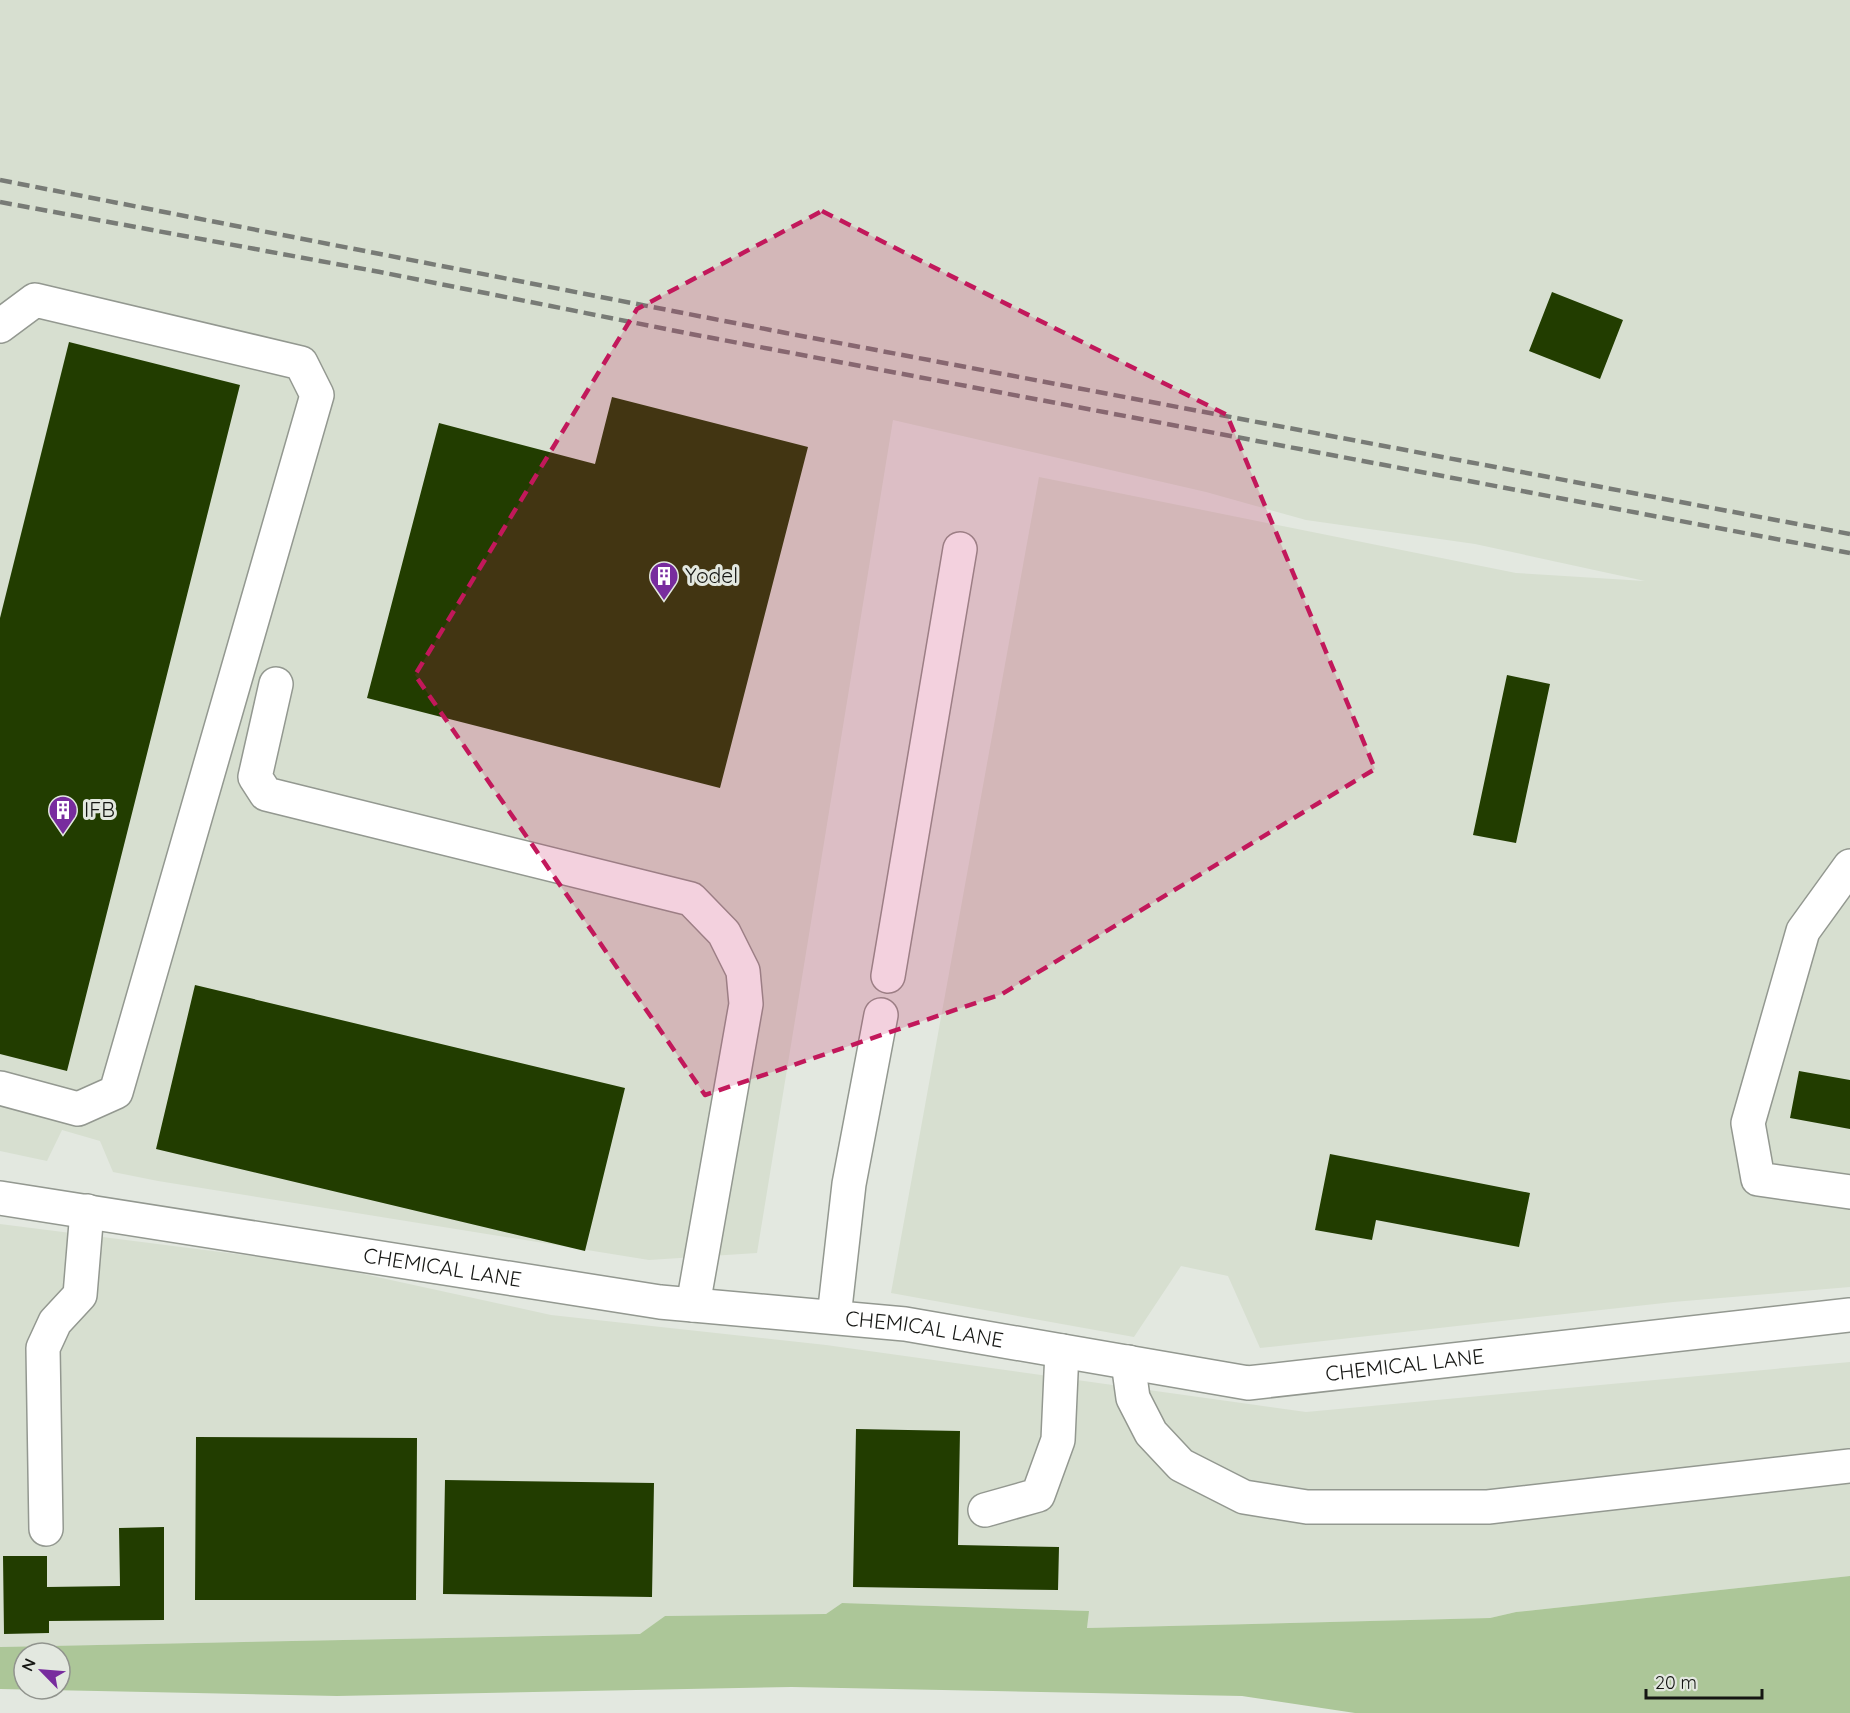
<svg xmlns="http://www.w3.org/2000/svg" width="1850" height="1713" viewBox="0 0 1850 1713" font-family="Quicksand,sans-serif">
	<rect width="100%" height="100%" fill="#e3e8e0"/>
	<path fill="#d7dfd0" d="M0 0H1850V1287L1673 1302 1260 1348 1228 1276 1181 1266 1134 1337 891 1293 1039 477 1516 573 1645 581 1475 544 1306 520 1206 492 893 420 757 1253 649 1260 158 1181 113 1172 100 1141 62 1130 47 1161 0 1151Z
		M0 1224 322 1265 551 1315 826 1345 1306 1412 1850 1362V1576L1516 1612 1490 1618 1087 1628 1088 1611 842 1603 826 1614 665 1616 641 1634 0 1647Z"/>
	<path fill="#acc698" fill-rule="evenodd" d="M1850 1576V1713H1355L1242 1696 792 1687 337 1696 0 1689V1647L640 1634 665 1616 826 1614 842 1603 1089 1611 1087 1628 1490 1618 1516 1612ZM24 1653H60V1689H24Z"/>
	<path fill="#223d00" d="M1552 292 1623 320 1600 379 1529 351Z
		M69 342 240 385 67 1071 0 1054V618Z
		M612 397 808 447 720 788 367 698 439 423 595 464Z
		M1507 675 1550 684 1516 843 1473 835Z
		M195 985 625 1088 585 1251 156 1149Z
		M1799 1071 1850 1080V1129L1790 1118Z
		M1330 1154 1530 1193 1519 1247 1376 1220 1372 1240 1315 1230Z
		M856 1429 960 1431 958 1545 1059 1547 1058 1590 853 1587Z
		M196 1437 417 1438 416 1600H195Z
		M445 1480 654 1483 652 1597 443 1594Z
		M164 1527V1620L49 1621V1633L4 1634 3 1556H47V1587L120 1586 119 1528Z"/>
	<g fill="none" stroke-linecap="round" stroke-linejoin="round">
		<g stroke="#939890" stroke-width="36">
			<g id="minor">
				<path d="M0 326 35 300 301 363 317 395 116 1092 78 1109 0 1088"/>
				<path d="M276 684 255 777 266 794 691 899 724 933 743 971 746 1004 693 1305"/>
				<path d="M1850 866 1803 931 1748 1123 1758 1179 1850 1192"/>
				<path d="M888 976 960 549"/>
				<path id="s1" d="M0 1198 660 1302 905 1324 1248 1383 1850 1315"/>
				<path d="M834 1317 849 1184 881 1015"/>
				<path d="M1128 1362 1133 1398 1151 1433 1181 1465 1244 1497 1307 1507H1488L1850 1466"/>
				<path d="M985 1510 1038 1495 1058 1440 1062 1351"/>
				<path d="M46 1529 43 1348 55 1322 80 1295 87 1211"/>
			</g>
		</g>
		<use href="#minor" stroke="#fff" stroke-width="33"/>
		<path stroke="#787b76" stroke-width="4.5" stroke-dasharray="12 6" stroke-linecap="butt" d="M0 180 786 333 1850 534
			M0 202 380 272 691 334 1850 553"/>
	</g>
	<path fill="#c2185b" fill-opacity="0.2" stroke="#c2185b" stroke-width="4.5" stroke-dasharray="12 8" stroke-linejoin="round" d="M822 211 1227 415 1375 769 1002 994 705 1095 415 675 637 309Z"/>
	<defs>
		<g id="building-pin" transform="scale(1.5)"><path d="M0 17L-7.5 6A9.5 9.5 0 1 1 7.5 6Z" fill="#782c9e" stroke="#e3e8e0"/><path d="M-4-6H4V6H1V3H-1V6H-4ZM-2.5-4.3h1.7v1.8h-1.7ZM.8-4.3h1.7v1.8H.8ZM-2.5-1h1.7V.8h-1.7ZM.8-1h1.7V.8H.8Z" fill="#fff"/></g>
	</defs>
	<g fill-rule="evenodd">
		<use href="#building-pin" x="664" y="576"/>
		<use href="#building-pin" x="63" y="810"/>
	</g>
	<g text-anchor="middle" stroke-width="6" stroke-linejoin="round" paint-order="stroke">
		<g font-size="21" fill="#151613" stroke="#e3e8e0" text-anchor="start">
			<text x="685" y="583">Yodel</text>
			<text x="84" y="817">IFB</text>
		</g>
		<g font-size="21" fill="#151613" stroke="#e3e8e0">
			<text dy="7" stroke="none"><textPath href="#s1" startOffset="448">CHEMICAL LANE</textPath></text>
			<text dy="7" stroke="none"><textPath href="#s1" startOffset="934">CHEMICAL LANE</textPath></text>
			<text dy="7" stroke="none"><textPath href="#s1" startOffset="1420">CHEMICAL LANE</textPath></text>
		</g>
	</g>
	<g transform="translate(42 1671) rotate(295)"><circle r="28" fill="#e3e8e0" stroke="#91948e" stroke-width="1.5"/>
	<path d="M0-4.5L10 22L0 15L-10 22Z" fill="#782c9e"/>
	<text y="-9" font-size="16" font-weight="bold" text-anchor="middle" fill="#151613">N</text>
	</g>
	<path d="M1646 1689v9h116v-9" fill="none" stroke="#151613" stroke-width="3"/>
	<text x="1655" y="1689" font-size="18" fill="#151613" stroke="#e3e8e0" stroke-width="4.5" paint-order="stroke">20 m</text>
</svg>
